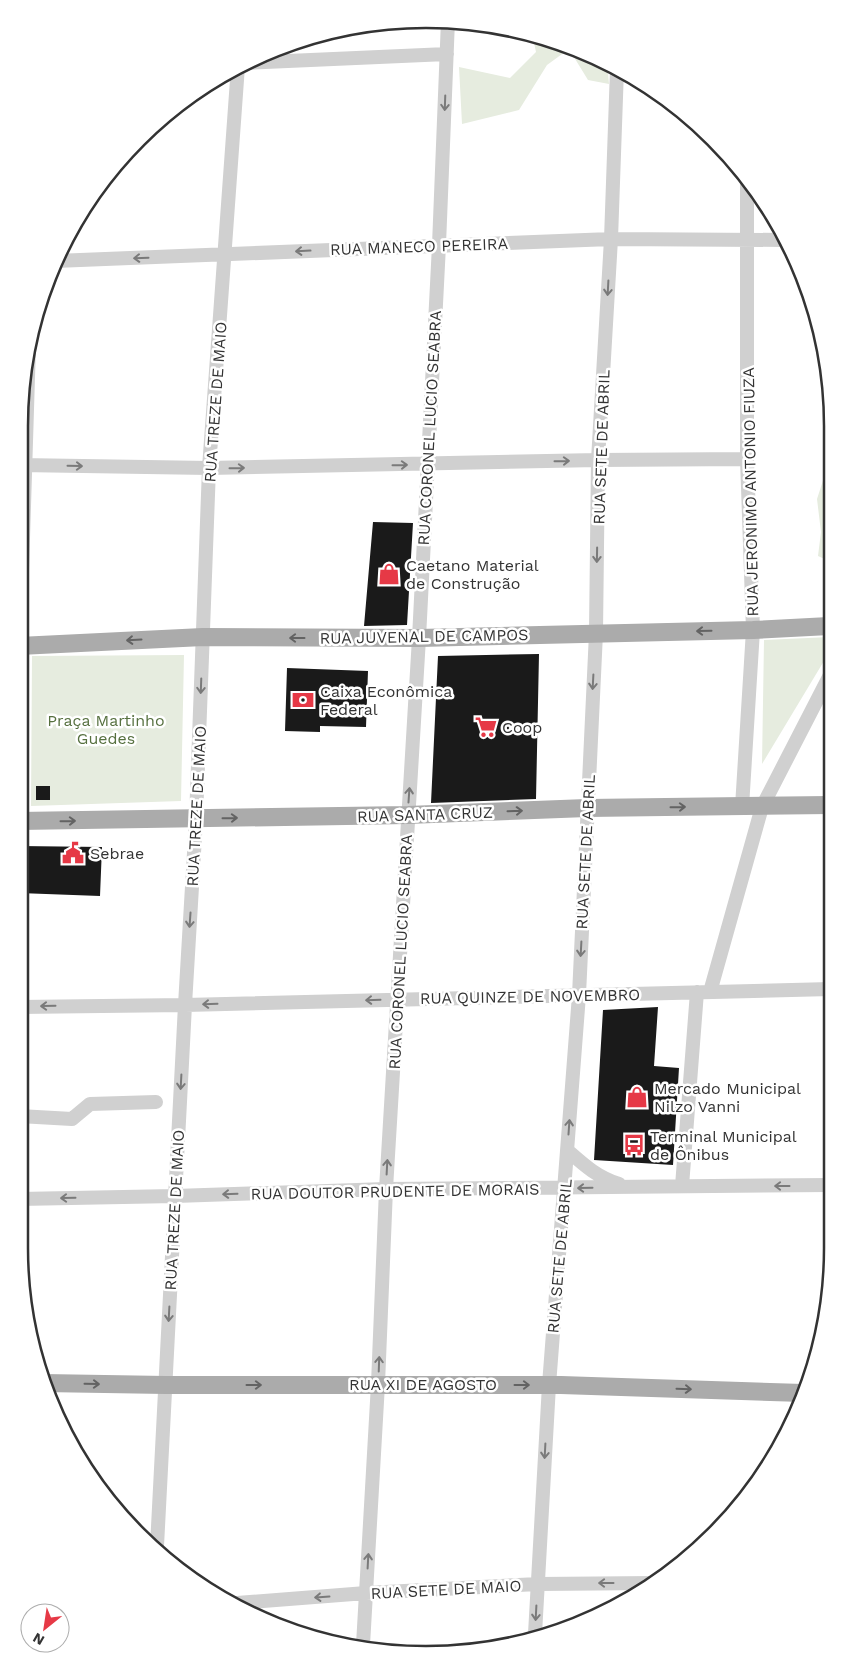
<svg xmlns="http://www.w3.org/2000/svg" width="851" height="1673" viewBox="0 0 851 1673" font-family="'Work Sans',sans-serif">
	<rect width="100%" height="100%" fill="#fff"/>
	<path fill="#e6ecdf" d="M532 33 606 61 607 62 609 84 588 80 569 49 547 65 519 110 462 124 459 67 510 78 536 52Z
		M829 462V561L818 556 821 532 817 499Z
		M830 637V651L762 764 764 640Z
		M184 655 181 801 31 806 32 656Z"/>
	<path fill="#1a1a1a" d="M373 522 413 523 407 625 364 626Z
		M539 654 536 799 431 803 438 656Z
		M287 668 368 671 366 727 320 726V732L285 731Z
		M36 786H50V800H36Z
		M19 846 102 847 100 896 19 893Z
		M658 1007 654 1066 679 1068 673 1165 594 1160 603 1010Z"/>
	<g fill="none" stroke-linecap="round" stroke-linejoin="round">
		<path stroke="#d0d0d0" stroke-width="14" d="M245 63 447 54
			M55 261 611 239 784 240
			M20 465 209 468 598 460 747 459
			M19 667 29 345
			M742 807 753 630 747 459V177
			M710 992 762 807 830 675
			M19 1007 185 1005 831 989
			M19 1116 72 1119 90 1104 156 1102
			M567 1150C584 1165 597 1177 619 1184
			M682 1186 697 992
			M19 1199 175 1196 386 1189 831 1185
			M157 1546 185 1005 196 819 209 468 238 66
			M237 1603 366 1593 538 1584 655 1583
			M535 1634 549 1385 579 995 596 633 598 460 611 239 617 69
			M363 1645 378 1384 386 1189 419 638 439 245 448 20"/>
		<path stroke="#ababab" stroke-width="18" d="M19 646 203 637 419 638 753 630 829 626
			M19 821 408 815 587 808 830 805
			M43 1383 166 1385H561L803 1393"/>
	</g>
	<defs><path id="oneway-shaft" d="M-6 0H5M1.5-3L5.5 0L1.5 3" fill="none" stroke-width="1.6" stroke-linecap="round" stroke-linejoin="round" transform="scale(1.25)"/></defs>
	<g stroke="#7a7a7a">
		<use href="#oneway-shaft" transform="translate(445 103) rotate(92)"/>
		<use href="#oneway-shaft" transform="translate(303 251) rotate(177)"/>
		<use href="#oneway-shaft" transform="translate(141 258) rotate(178)"/>
		<use href="#oneway-shaft" transform="translate(608 288) rotate(93)"/>
		<use href="#oneway-shaft" transform="translate(562 461) rotate(-1)"/>
		<use href="#oneway-shaft" transform="translate(400 465) rotate(-1)"/>
		<use href="#oneway-shaft" transform="translate(75 466) rotate(1)"/>
		<use href="#oneway-shaft" transform="translate(237 468) rotate(-1)"/>
		<use href="#oneway-shaft" transform="translate(597 555) rotate(91)"/>
		<use href="#oneway-shaft" transform="translate(593 682) rotate(93)"/>
		<use href="#oneway-shaft" transform="translate(201 686) rotate(92)"/>
		<use href="#oneway-shaft" transform="translate(409 795) rotate(-86)"/>
		<use href="#oneway-shaft" transform="translate(190 920) rotate(94)"/>
		<use href="#oneway-shaft" transform="translate(581 949) rotate(93)"/>
		<use href="#oneway-shaft" transform="translate(373 1000) rotate(178)"/>
		<use href="#oneway-shaft" transform="translate(210 1004) rotate(178)"/>
		<use href="#oneway-shaft" transform="translate(48 1006) rotate(179)"/>
		<use href="#oneway-shaft" transform="translate(181 1082) rotate(93)"/>
		<use href="#oneway-shaft" transform="translate(569 1127) rotate(-86)"/>
		<use href="#oneway-shaft" transform="translate(387 1167) rotate(-87)"/>
		<use href="#oneway-shaft" transform="translate(782 1186) rotate(180)"/>
		<use href="#oneway-shaft" transform="translate(585 1188) rotate(179)"/>
		<use href="#oneway-shaft" transform="translate(230 1194) rotate(178)"/>
		<use href="#oneway-shaft" transform="translate(68 1198) rotate(179)"/>
		<use href="#oneway-shaft" transform="translate(169 1314) rotate(93)"/>
		<use href="#oneway-shaft" transform="translate(379 1364) rotate(-88)"/>
		<use href="#oneway-shaft" transform="translate(545 1451) rotate(93)"/>
		<use href="#oneway-shaft" transform="translate(368 1561) rotate(-87)"/>
		<use href="#oneway-shaft" transform="translate(606 1583) rotate(180)"/>
		<use href="#oneway-shaft" transform="translate(322 1597) rotate(176)"/>
		<use href="#oneway-shaft" transform="translate(536 1613) rotate(93)"/>
	</g>
	<g stroke="#636363">
		<use href="#oneway-shaft" transform="translate(704 631) rotate(179)"/>
		<use href="#oneway-shaft" transform="translate(297 638) rotate(-180)"/>
		<use href="#oneway-shaft" transform="translate(134 640) rotate(177)"/>
		<use href="#oneway-shaft" transform="translate(678 807) rotate(-1)"/>
		<use href="#oneway-shaft" transform="translate(515 811) rotate(-2)"/>
		<use href="#oneway-shaft" transform="translate(230 818) rotate(-1)"/>
		<use href="#oneway-shaft" transform="translate(68 821) rotate(-1)"/>
		<use href="#oneway-shaft" transform="translate(92 1384) rotate(1)"/>
		<use href="#oneway-shaft" transform="translate(254 1385)"/>
		<use href="#oneway-shaft" transform="translate(522 1385)"/>
		<use href="#oneway-shaft" transform="translate(684 1389) rotate(2)"/>
	</g>
	<defs>
		<g id="shop-bare" transform="scale(1.725)"><path d="M-5-2.5h2.3a2.7 3.5 0 0 1 5.4 0H5L5.5 6h-11ZM-1.5-2.5h3a1.5 2.3 0 0 0-3 0Z" fill="#e63946" stroke="#fff" stroke-width="2.5" paint-order="stroke"/></g>
		<g id="bank-bare" transform="scale(1.725)"><path d="M-6-4H6V4H-6ZM0-2.3a2.3 2.3 0 1 0 0 4.6a2.3 2.3 0 1 0 0-4.6Z" fill="#e63946" stroke="#fff" stroke-width="2.5" paint-order="stroke"/></g>
		<g id="supermarket-bare" transform="scale(1.725)"><path d="M-6-5.5h2.5l.6 2H6L4.5 2H-2.5L-4.4-4H-6ZM-1.5 3.2a1.3 1.3 0 1 0 .1 0ZM3 3.2a1.3 1.3 0 1 0 .1 0Z" fill="#e63946" stroke="#fff" stroke-width="2.5" paint-order="stroke"/></g>
		<g id="civic-bare" transform="scale(1.725)"><path d="M-.6-6.5H3V-4.5H.6V-3L4-1V1h2V6H-6V1h2V-1L-.6-3ZM-1.2 2.5V6h2.4V2.5Z" fill="#e63946" stroke="#fff" stroke-width="2.5" paint-order="stroke"/></g>
		<g id="bus-bare" transform="scale(1.725)"><path d="M-5-6H5V4H4V6H2V4H-2V6H-4V4H-5ZM-3.5-4V0h7V-4ZM-3.5 1.2v1.5H-2V1.2ZM2 1.2v1.5H3.5V1.2Z" fill="#e63946" stroke="#fff" stroke-width="2.5" paint-order="stroke"/></g>
	</defs>
	<g fill-rule="evenodd">
		<use href="#shop-bare" x="389" y="574"/>
		<use href="#bank-bare" x="303" y="700"/>
		<use href="#supermarket-bare" x="486" y="727"/>
		<use href="#civic-bare" x="73" y="853"/>
		<use href="#shop-bare" x="637" y="1097"/>
		<use href="#bus-bare" x="634" y="1145"/>
	</g>
	<g text-anchor="middle" stroke-width="5" stroke-linejoin="round" paint-order="stroke">
		<g font-size="16" fill="#333" stroke="#fff">
			<text transform="translate(419 246) rotate(-2)" y="6">RUA MANECO PEREIRA</text>
			<text transform="translate(215 402) rotate(-86)" y="6">RUA TREZE DE MAIO</text>
			<text transform="translate(429 428) rotate(-87)" y="6">RUA CORONEL LUCIO SEABRA</text>
			<text transform="translate(601 447) rotate(-88)" y="6">RUA SETE DE ABRIL</text>
			<text transform="translate(750 492) rotate(-91)" y="6">RUA JERONIMO ANTONIO FIUZA</text>
			<text transform="translate(424 636) rotate(-1)" y="6">RUA JUVENAL DE CAMPOS</text>
			<text transform="translate(196 806) rotate(-87)" y="6">RUA TREZE DE MAIO</text>
			<text transform="translate(425 814) rotate(-2)" y="6">RUA SANTA CRUZ</text>
			<text transform="translate(585 852) rotate(-87)" y="6">RUA SETE DE ABRIL</text>
			<text transform="translate(400 952) rotate(-87)" y="6">RUA CORONEL LUCIO SEABRA</text>
			<text transform="translate(530 996) rotate(-1)" y="6">RUA QUINZE DE NOVEMBRO</text>
			<text transform="translate(395 1191) rotate(-1)" y="6">RUA DOUTOR PRUDENTE DE MORAIS</text>
			<text transform="translate(174 1210) rotate(-87)" y="6">RUA TREZE DE MAIO</text>
			<text transform="translate(559 1256) rotate(-85)" y="6">RUA SETE DE ABRIL</text>
			<text x="423" y="1390">RUA XI DE AGOSTO</text>
			<text transform="translate(446 1589) rotate(-3)" y="6">RUA SETE DE MAIO</text>
		</g>
		<g font-size="16" fill="#333" stroke="#fff" text-anchor="start">
			<text x="406" y="571">Caetano Material<tspan x="406" dy="18">de Construção</tspan></text>
			<text x="320" y="697">Caixa Econômica<tspan x="320" dy="18">Federal</tspan></text>
			<text x="502" y="733">Coop</text>
			<text x="90" y="859">Sebrae</text>
			<text x="654" y="1094">Mercado Municipal<tspan x="654" dy="18">Nilzo Vanni</tspan></text>
			<text x="650" y="1142">Terminal Municipal<tspan x="650" dy="18">de Ônibus</tspan></text>
		</g>
		<g font-size="16" fill="#56703f" stroke="#fff">
			<text x="106" y="726">Praça Martinho<tspan x="106" dy="18">Guedes</tspan></text>
		</g>
	</g>
	<path d="M0 0H851V1673H0ZM426 28H426A398 398 0 0 1 824 426V1248A398 398 0 0 1 426 1646H426A398 398 0 0 1 28 1248V426A398 398 0 0 1 426 28Z" fill="#fff" fill-rule="evenodd"/>
	<path fill="none" stroke="#333" stroke-width="2.5" d="M426 28H426A398 398 0 0 1 824 426V1248A398 398 0 0 1 426 1646H426A398 398 0 0 1 28 1248V426A398 398 0 0 1 426 28Z"/>
	<g transform="translate(45 1628) rotate(210)"><circle r="24" fill="#ffffff" stroke="#adadad"/>
	<path d="M0-4L9 19L0 12L-9 19Z" fill="#e63946"/>
	<text y="-8" font-size="14" font-weight="bold" text-anchor="middle" fill="#333333">N</text>
	</g>
</svg>
